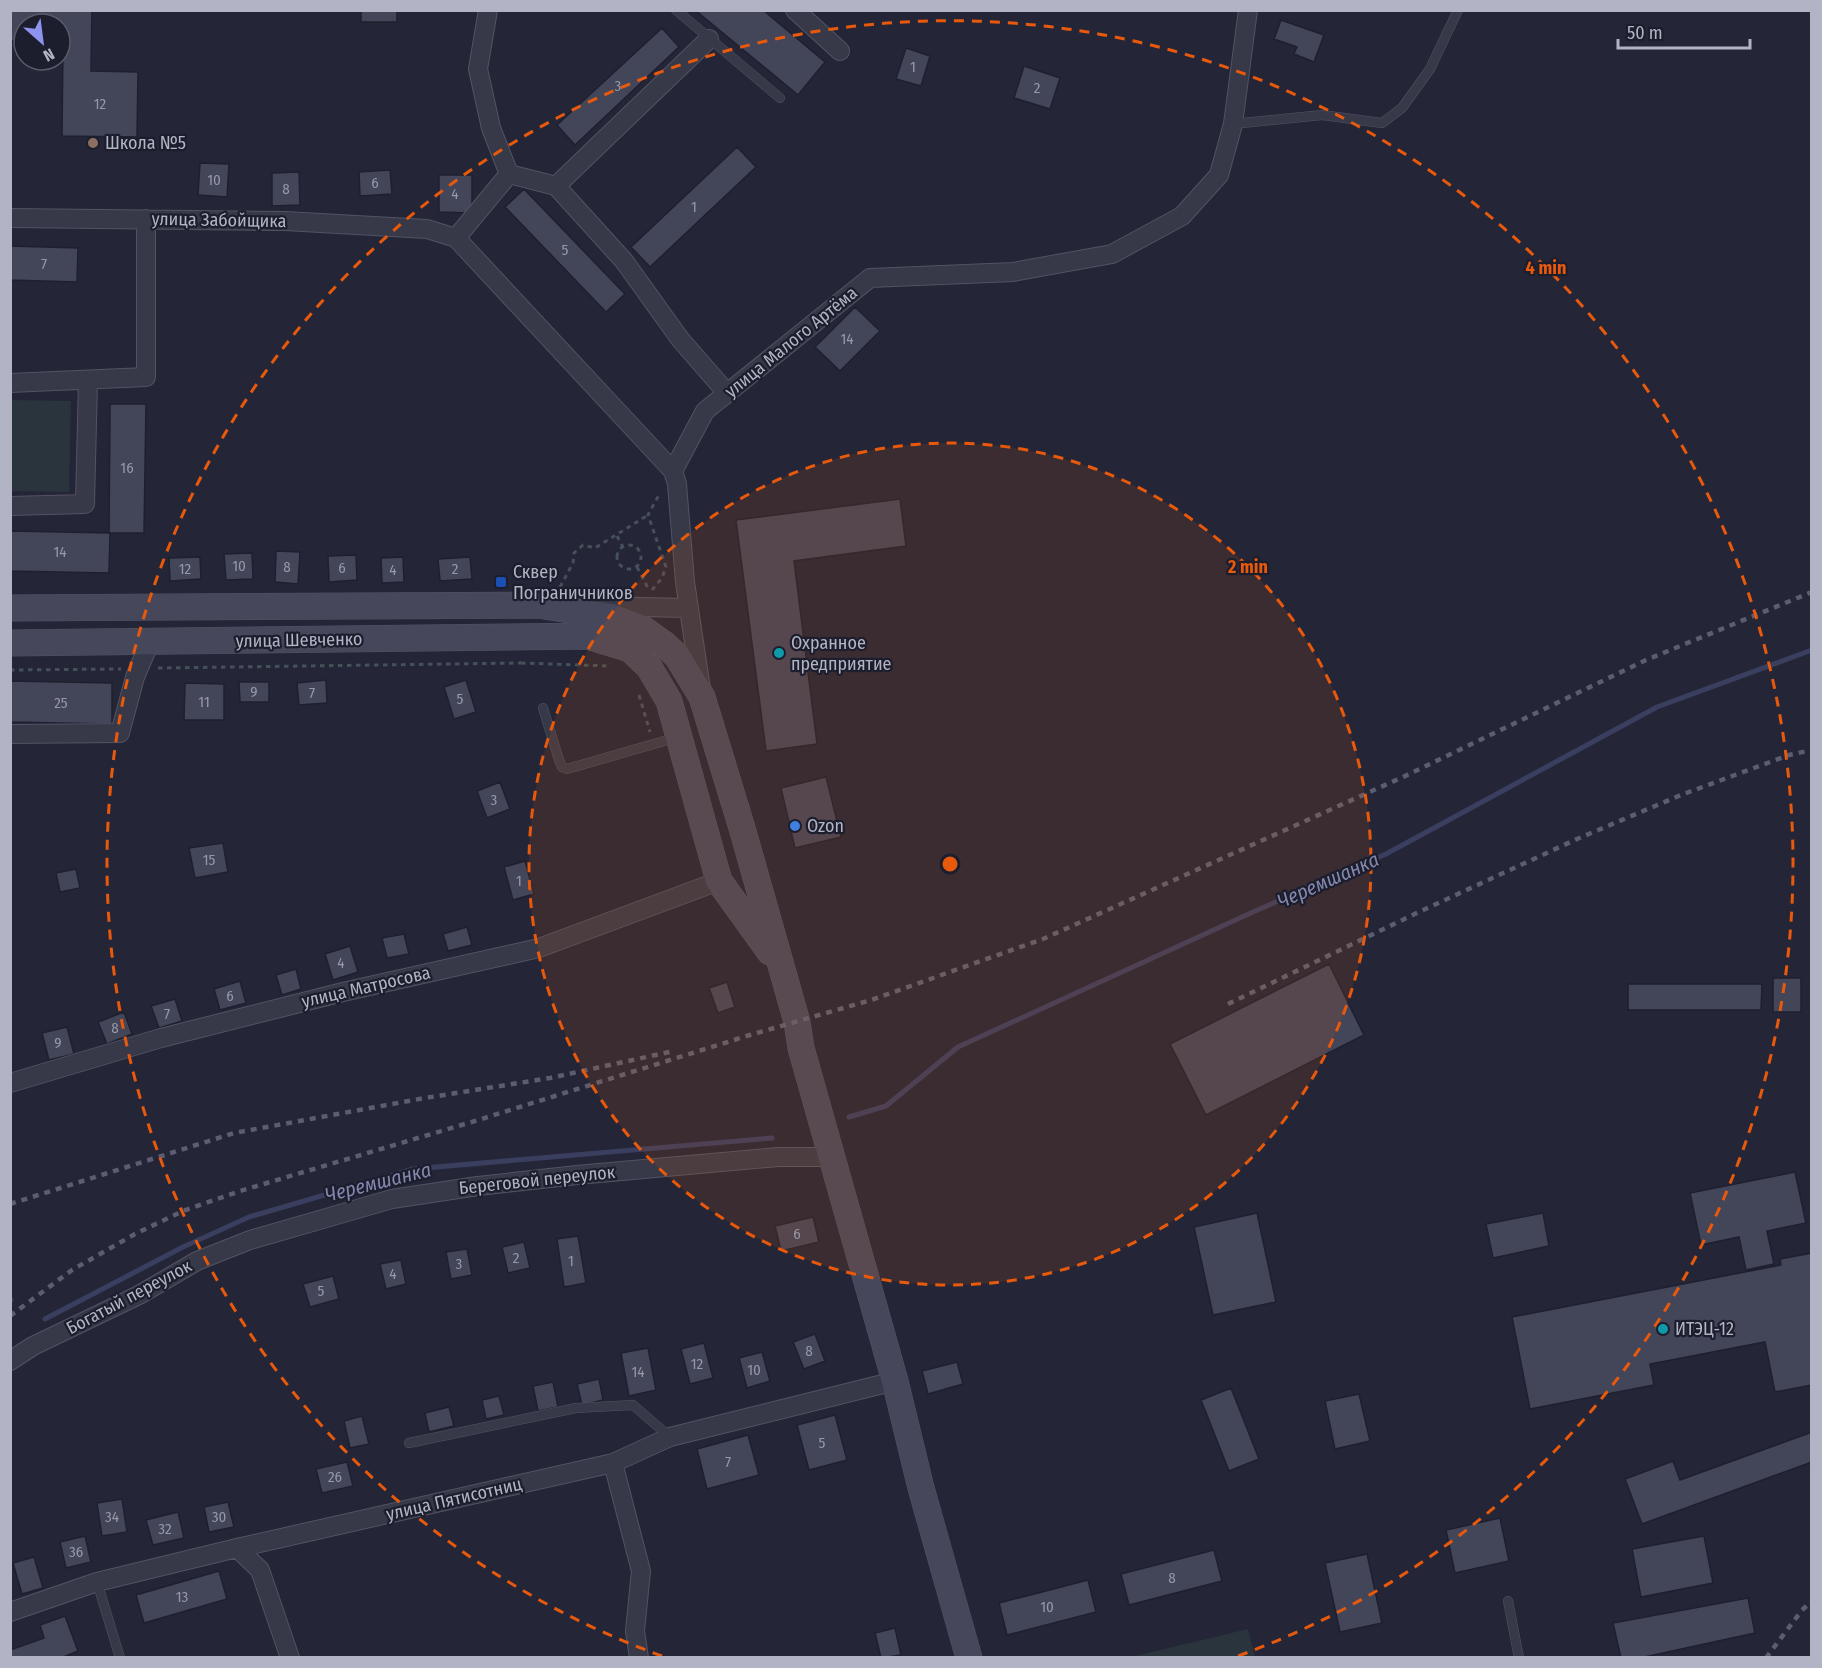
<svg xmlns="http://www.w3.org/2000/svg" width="1822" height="1668" viewBox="0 0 1822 1668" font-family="'Fira Sans Condensed',sans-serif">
	<rect width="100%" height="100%" fill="#242638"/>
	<path fill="#29343c" d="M11 400 71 401 69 492 11 491Z
		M1248 1629 1255 1657H1131Z"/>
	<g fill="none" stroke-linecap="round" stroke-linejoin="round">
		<path stroke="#3a3e5f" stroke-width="5" d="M849 1117 886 1106 958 1047 1253 912 1386 854 1657 707 1812 650
			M10 1300H11
			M45 1319 183 1247 249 1217 413 1169 772 1138"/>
	</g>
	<path fill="#434559" stroke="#1e202f" stroke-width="1.5" d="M10 10H92L91 71 138 72 137 137 62 136 63 42H60V24H24V41H10Z
		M10 10H92L91 71 138 72 137 137 62 136 63 42H60V24H24V41H10Z
		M361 10H397V22H361Z
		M695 10H763L825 62 798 95Z
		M1281 20 1324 35 1314 62 1294 54 1297 47 1274 39Z
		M662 28 679 47 575 145 557 125Z
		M906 48 930 56 921 86 896 79Z
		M1024 66 1060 78 1050 109 1014 98Z
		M737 147 756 167 650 267 631 247Z
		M200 163 229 164 227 197 198 195Z
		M390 170 392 194 360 196 359 172Z
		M299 172 300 205 272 206V173Z
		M439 175H472V213L439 212Z
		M524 189 625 294 606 312 505 207Z
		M10 246 78 248 77 282 10 280Z
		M855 307 880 331 840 371 815 347Z
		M110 404H146L144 533H109Z
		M900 499 906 546 794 561 817 744 766 751 736 520Z
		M10 531 110 533 109 573 10 571Z
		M276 551 300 552 298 584 275 582Z
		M252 553 253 579 226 580 224 554Z
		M356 555 357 580 329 582 328 556Z
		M200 557 201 579 170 581 169 558Z
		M403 557 404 582 382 583 381 558Z
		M470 557 472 579 440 581 438 559Z
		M326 680 327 703 299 705 297 683Z
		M466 680 476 712 454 719 444 687Z
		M10 681 112 683V724L10 722Z
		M239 682H269V702H240Z
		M185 683 224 684V720H184Z
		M826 777 841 837 795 848 781 788Z
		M500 782 510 809 487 818 477 791Z
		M223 843 228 872 195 878 189 848Z
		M525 861 534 894 513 900 504 867Z
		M76 869 80 888 60 892 56 873Z
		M467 927 472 945 448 951 443 934Z
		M404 934 409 954 387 958 382 938Z
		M350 946 358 972 333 980 325 954Z
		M1329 964 1364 1035 1206 1115 1170 1044Z
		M296 969 301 989 282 995 276 975Z
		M1773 978H1801V1012H1773Z
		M240 981 246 1003 220 1010 214 989Z
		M727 982 735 1007 718 1013 709 988Z
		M1628 984H1762L1761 1010H1628Z
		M175 999 182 1021 159 1028 151 1006Z
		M124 1012 132 1034 107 1044 98 1022Z
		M67 1027 74 1054 49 1060 42 1033Z
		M1795 1172 1806 1223 1767 1231 1774 1264 1746 1270 1739 1237 1701 1245 1690 1193Z
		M1257 1213 1276 1302 1213 1315 1194 1227Z
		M1543 1213 1549 1246 1493 1258 1486 1224Z
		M813 1217 819 1242 781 1251 775 1226Z
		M578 1236 586 1283 564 1287 557 1239Z
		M524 1242 530 1268 508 1273 502 1247Z
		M467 1249 472 1275 451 1279 446 1252Z
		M1812 1253V1385L1775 1392 1765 1342 1650 1364 1654 1385 1530 1409 1512 1317 1781 1265 1780 1259Z
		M401 1260 406 1284 386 1289 380 1264Z
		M333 1276 339 1299 310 1307 303 1284Z
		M815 1334 825 1361 804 1369 793 1342Z
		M704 1343 713 1378 690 1384 681 1349Z
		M648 1348 656 1390 629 1396 621 1353Z
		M762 1352 770 1381 747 1388 739 1358Z
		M957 1362 963 1384 928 1394 922 1371Z
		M599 1379 603 1400 582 1405 577 1384Z
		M553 1382 558 1407 538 1411 533 1386Z
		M1231 1388 1259 1459 1229 1471 1201 1400Z
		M1359 1394 1370 1441 1335 1449 1325 1401Z
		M499 1396 504 1415 486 1419 482 1400Z
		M449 1407 454 1426 429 1432 425 1413Z
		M835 1415 847 1460 809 1470 797 1425Z
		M362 1416 369 1444 350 1448 344 1421Z
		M1812 1432V1462L1642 1524 1625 1479 1673 1461 1680 1480Z
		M748 1435 759 1475 707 1489 697 1449Z
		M347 1462 353 1486 322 1493 316 1469Z
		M122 1499 127 1532 102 1536 97 1503Z
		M228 1502 234 1527 209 1532 204 1507Z
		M178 1512 184 1538 153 1545 146 1520Z
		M1500 1518 1509 1561 1455 1573 1446 1530Z
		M85 1536 91 1562 66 1568 60 1542Z
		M1704 1536 1713 1583 1641 1597 1632 1549Z
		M1214 1550 1222 1581 1129 1605 1121 1574Z
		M1367 1554 1382 1623 1340 1632 1325 1563Z
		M34 1557 43 1588 22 1594 13 1563Z
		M219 1571 227 1599 144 1623 136 1595Z
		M1088 1580 1096 1612 1007 1635 999 1603Z
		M1748 1598 1755 1633 1640 1658H1621L1613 1623Z
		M65 1616 78 1651 61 1658H10V1650L44 1638 40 1625Z
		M895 1628 901 1655 881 1658 875 1633Z"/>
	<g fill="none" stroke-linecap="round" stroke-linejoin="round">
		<g stroke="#525363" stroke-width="10">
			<path id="service" d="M676 10 780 98
				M1233 124 1322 115 1382 123 1402 108 1430 69 1458 10
				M543 708 559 760 562 767 567 769 678 737
				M409 1443 576 1408 633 1405 670 1437
				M97 1582 120 1658
				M1508 1601 1519 1658"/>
		</g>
		<g stroke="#525363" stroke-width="20">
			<path id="minor" d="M488 10 478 69 491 128 509 174
				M795 10 840 51
				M556 186 709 39
				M10 218 285 221 427 229 456 238 673 471 677 484 685 582 701 689
				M456 238 509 174 556 186 624 261 680 339 727 393
				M10 383 146 377V219
				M673 471 705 411 870 278 1013 272 1112 254 1182 216 1219 175 1233 124 1248 10
				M10 506 85 504 88 380
				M597 606 688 608
				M10 734 120 733 135 677 150 642
				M10 1083 161 1038 343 992 539 948 719 881
				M10 1361 33 1346 139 1295 197 1261 250 1240 392 1199 478 1186 577 1175 778 1157H831
				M613 1463 641 1571 635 1631 639 1658
				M237 1548 260 1570 290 1658
				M10 1612 97 1582 237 1548 613 1463 670 1437 895 1381"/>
		</g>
		<g stroke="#525363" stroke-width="27">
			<path id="secondary" d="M10 608 538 605 612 617 643 629 664 644 677 656 702 697 742 828 797 1022 801 1048 895 1381 921 1488 969 1658
				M10 643 588 636 630 649 649 667 669 701 719 881 770 952"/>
		</g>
		<path stroke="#455058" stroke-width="3" stroke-dasharray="4.5 4.5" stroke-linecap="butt" d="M617 536 623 547
			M617 557a12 12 0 1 1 24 0a12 12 0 1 1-24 0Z
			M637 567 649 590
			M560 587 573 563 574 553 583 545 595 548 648 515
			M652 590 662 578 666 567 648 515 660 493
			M521 663 609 666
			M158 668 521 663 523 658
			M10 670 121 669
			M639 695 650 732"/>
		<use href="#service" stroke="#373948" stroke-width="9"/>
		<use href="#minor" stroke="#373948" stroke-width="18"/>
		<use href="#secondary" stroke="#46475b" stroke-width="26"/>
		<path stroke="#5c5d71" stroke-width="4.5" stroke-dasharray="6 6" stroke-linecap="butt" d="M1228 1004 1421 911 1577 839 1681 795 1789 755 1812 750
			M10 1204 234 1133 425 1098 550 1078 674 1051
			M10 1316 72 1270 135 1234 183 1211 240 1191 475 1121 750 1035 871 1000 1043 939 1403 777 1646 660 1812 592
			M1766 1658 1802 1610 1812 1601"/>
	</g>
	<circle cx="950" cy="864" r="421" fill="#e8590c" fill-opacity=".12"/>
	<g fill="none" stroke="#e8590c" stroke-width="3" stroke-dasharray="10 8">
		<circle cx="950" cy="864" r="421"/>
		<path d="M662 1656A843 843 0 1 1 1238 1656"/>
	</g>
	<circle fill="#8d6e63" stroke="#1c1e2d" stroke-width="2" cx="93" cy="143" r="6"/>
	<rect fill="#1a4fb4" stroke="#1c1e2d" stroke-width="2" x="495" y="576" width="12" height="12" rx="3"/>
	<g fill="#0f9aa8" stroke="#1c1e2d" stroke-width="2">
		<circle cx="779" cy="653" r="6"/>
		<circle cx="1663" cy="1329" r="6"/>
	</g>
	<circle fill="#3f7fe0" stroke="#1c1e2d" stroke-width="2" cx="795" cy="826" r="6"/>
	<g text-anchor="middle" stroke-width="4.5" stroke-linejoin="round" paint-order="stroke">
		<g font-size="15" fill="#9698a9">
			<text x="913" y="72">1</text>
			<text x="618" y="91">3</text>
			<text x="1037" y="93">2</text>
			<text x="100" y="109">12</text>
			<text x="214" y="185">10</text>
			<text x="375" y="188">6</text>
			<text x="286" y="194">8</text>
			<text x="455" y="199">4</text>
			<text x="694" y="212">1</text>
			<text x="565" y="255">5</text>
			<text x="44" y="269">7</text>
			<text x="847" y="344">14</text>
			<text x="127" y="473">16</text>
			<text x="60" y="557">14</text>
			<text x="239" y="571">10</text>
			<text x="287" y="572">8</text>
			<text x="342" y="573">6</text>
			<text x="185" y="574">12</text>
			<text x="455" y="574">2</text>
			<text x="393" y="575">4</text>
			<text x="254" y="697">9</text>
			<text x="312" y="698">7</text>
			<text x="460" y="704">5</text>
			<text x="204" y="707">11</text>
			<text x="61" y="708">25</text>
			<text x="494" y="805">3</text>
			<text x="209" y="865">15</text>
			<text x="519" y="886">1</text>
			<text x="341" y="968">4</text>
			<text x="230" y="1001">6</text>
			<text x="167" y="1019">7</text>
			<text x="115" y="1033">8</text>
			<text x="58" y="1048">9</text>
			<text x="797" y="1239">6</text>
			<text x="516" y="1263">2</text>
			<text x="571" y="1266">1</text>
			<text x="459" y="1269">3</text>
			<text x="393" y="1279">4</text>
			<text x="321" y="1296">5</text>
			<text x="809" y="1356">8</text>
			<text x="697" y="1369">12</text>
			<text x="754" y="1375">10</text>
			<text x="638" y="1377">14</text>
			<text x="822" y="1448">5</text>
			<text x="728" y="1467">7</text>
			<text x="335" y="1482">26</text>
			<text x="112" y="1522">34</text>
			<text x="219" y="1522">30</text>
			<text x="165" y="1534">32</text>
			<text x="76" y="1557">36</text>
			<text x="1172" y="1583">8</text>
			<text x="182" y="1602">13</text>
			<text x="1047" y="1612">10</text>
		</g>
		<g font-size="18" fill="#b2b3c4" stroke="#1c1e2d" text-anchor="start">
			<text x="105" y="149">Школа №5</text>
			<text x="513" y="578">Сквер<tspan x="513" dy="21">Пограничников</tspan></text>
			<text x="791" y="649">Охранное<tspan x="791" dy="21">предприятие</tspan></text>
			<text x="807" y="832">Ozon</text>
			<text x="1675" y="1335">ИТЭЦ-12</text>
		</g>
		<g font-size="18" fill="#b2b3c4" stroke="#1c1e2d">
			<text transform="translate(219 220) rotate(1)" y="6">улица Забойщика</text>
			<text transform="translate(791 342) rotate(-39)" y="6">улица Малого Артёма</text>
			<text transform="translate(299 640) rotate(-1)" y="6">улица Шевченко</text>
			<text transform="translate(366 987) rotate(-13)" y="6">улица Матросова</text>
			<text transform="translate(537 1180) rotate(-6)" y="6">Береговой переулок</text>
			<text transform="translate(129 1297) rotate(-28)" y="6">Богатый переулок</text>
			<text transform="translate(454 1499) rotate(-13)" y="6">улица Пятисотниц</text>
		</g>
		<g font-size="20" font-style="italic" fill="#8488ae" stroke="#1c1e2d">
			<text transform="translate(1328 880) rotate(-24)" y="7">Черемшанка</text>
			<text transform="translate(378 1182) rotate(-14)" y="7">Черемшанка</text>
		</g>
	</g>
	<circle cx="950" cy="864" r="9" fill="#e8590c" stroke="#1c1e2d" stroke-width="3"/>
	<g font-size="18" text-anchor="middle" font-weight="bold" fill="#e8590c" stroke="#1c1e2d" stroke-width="4.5" stroke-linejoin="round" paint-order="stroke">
		<text x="1546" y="274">4 min</text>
		<text x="1248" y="573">2 min</text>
	</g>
	<rect width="1822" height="1668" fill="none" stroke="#b2b3c4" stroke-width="24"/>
	<g transform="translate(42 42) rotate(152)"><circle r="28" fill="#1c1e2d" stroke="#585a69" stroke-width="1.5"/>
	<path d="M0-4.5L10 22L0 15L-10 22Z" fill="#8e94ee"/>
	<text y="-9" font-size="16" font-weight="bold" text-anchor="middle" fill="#b2b3c4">N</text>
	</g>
	<path d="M1618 39v9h132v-9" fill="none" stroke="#b2b3c4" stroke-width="3"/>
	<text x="1627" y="39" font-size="18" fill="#b2b3c4" stroke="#1c1e2d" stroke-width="4.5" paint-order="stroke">50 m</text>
</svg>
